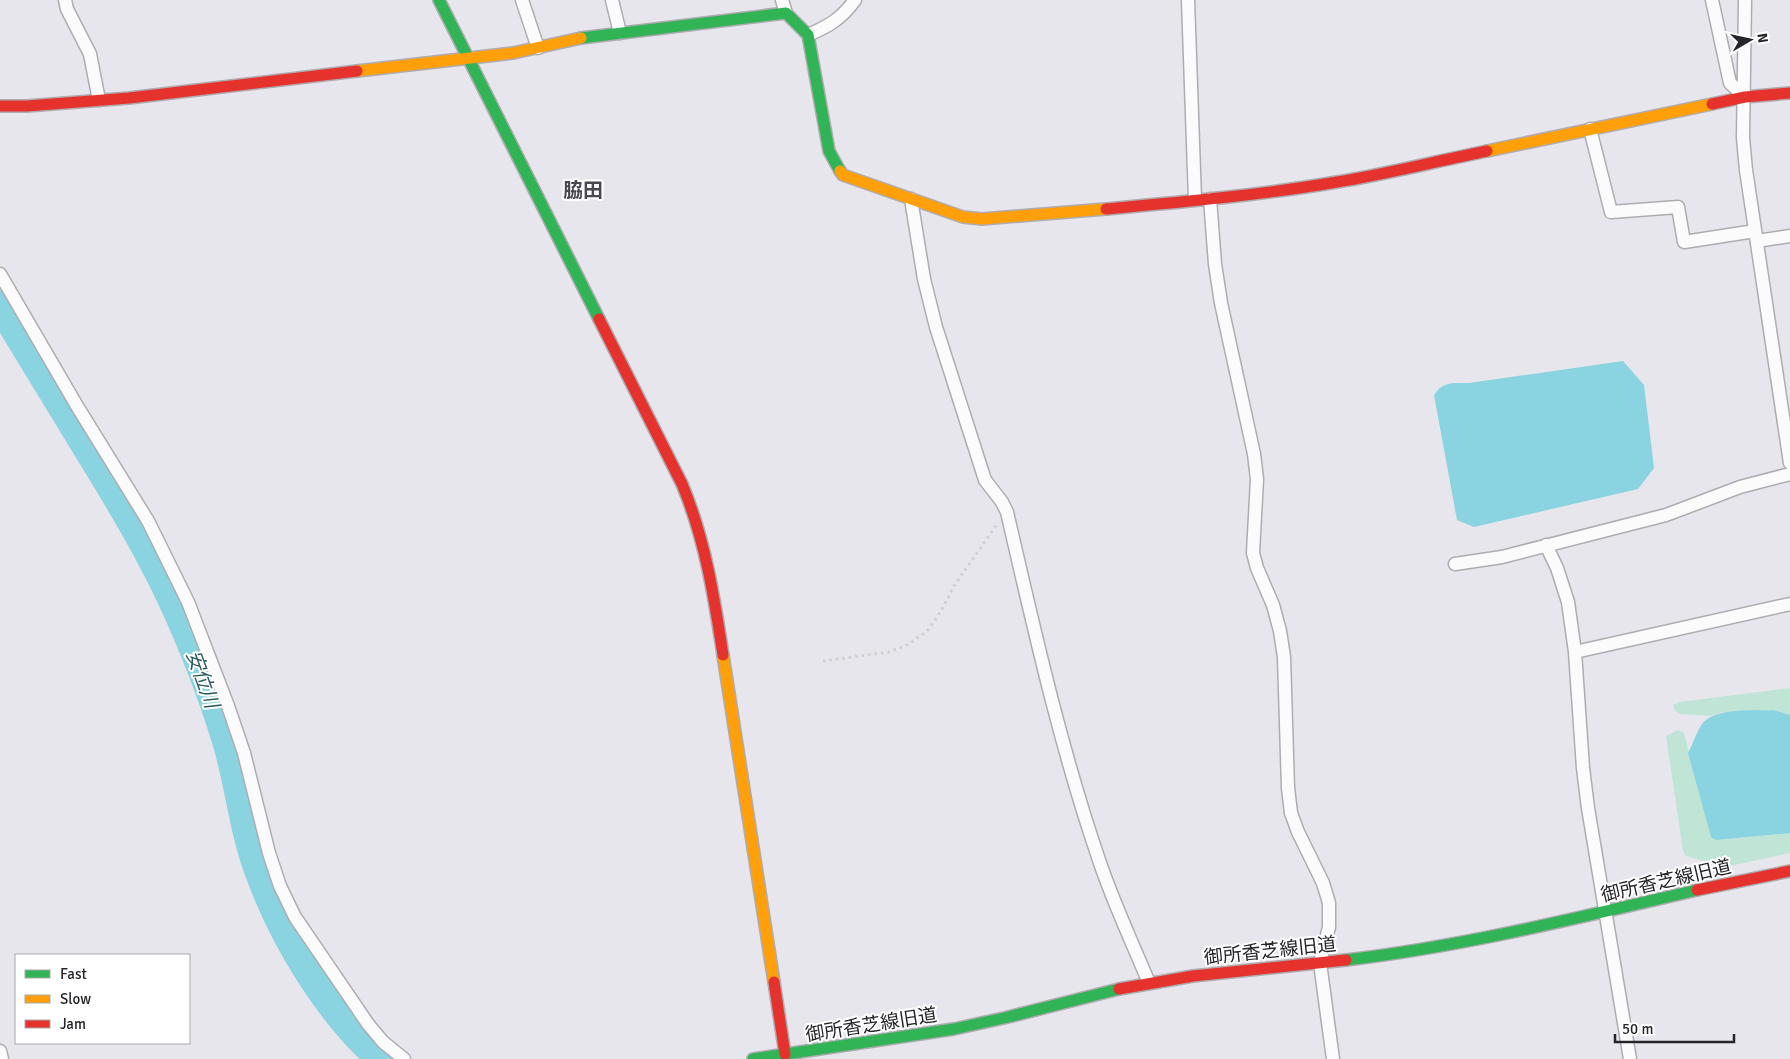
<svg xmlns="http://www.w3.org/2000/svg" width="1790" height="1059" viewBox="0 0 1790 1059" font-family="Signika,'Noto Sans JP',sans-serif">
	<rect width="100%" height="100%" fill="#e8e6ed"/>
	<path fill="#c0e5d7" d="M1790 688V715L1774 710 1723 712 1711 716 1680 714 1675 711 1673 705 1679 702Z
		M1678 730 1684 733 1711 837 1716 840 1790 833V853L1725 867 1686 856 1683 851 1666 736Z"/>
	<path fill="#8ad4e1" d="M1623 361 1644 385 1654 468 1638 489 1474 527 1457 520 1434 395C1443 381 1453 383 1469 383Z
		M1774 710 1790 715V833L1716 840 1711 837 1688 753C1693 744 1696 733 1702 724 1715 707 1754 711 1774 710Z"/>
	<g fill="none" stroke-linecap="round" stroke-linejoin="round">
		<path stroke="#8ad4e1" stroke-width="29" d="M0 305C29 353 58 401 87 448 121 503 154 558 180 617 198 658 215 702 228 746 240 788 244 833 260 874 284 939 329 1014 381 1059"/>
		<g stroke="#aeacb1" stroke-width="15">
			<path id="street" d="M65 0 67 9 90 54 99 100
				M522 0 538 48
				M612 0 620 33
				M782 0 786 13
				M1188 0 1195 200
				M1712 0 1730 83 1745 97
				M1745 0 1743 138 1746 170 1790 463
				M808 35C829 26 841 19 855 0
				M1590 129 1611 212 1678 207 1684 242 1755 231
				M911 199 924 279 936 327 985 480 1002 502 1007 512C1034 629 1060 746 1099 860 1113 902 1132 942 1149 983
				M1210 199 1215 264 1221 303 1254 454 1257 479 1253 553 1257 568 1273 605 1280 631 1284 657 1288 788 1291 813 1298 832 1323 883 1329 903V927L1320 963 1333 1059
				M1757 241 1790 236
				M0 274 77 406 148 521 188 602 228 706 244 753 269 853 280 886 295 917 368 1024 383 1042 404 1059
				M1546 545 1557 568 1568 602 1575 652 1583 768 1588 808 1630 1059
				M1455 564 1502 557 1666 515 1740 487 1790 474
				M1575 652 1790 604
				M0 1051 2 1059"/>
		</g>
		<g stroke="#aeacb1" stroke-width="14">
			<path id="fast" d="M439 0 599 319
				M581 38 786 13 808 35 829 151 840 171
				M1346 960C1465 946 1581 917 1697 890
				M753 1059 954 1029 1004 1018 1119 989"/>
		</g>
		<g stroke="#aeacb1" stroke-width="14">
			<path id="slow" d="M357 71 513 53 581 38
				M1487 151 1712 104
				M840 171 843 175 963 217 982 219 1106 209
				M723 655 774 982"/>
		</g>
		<g stroke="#aeacb1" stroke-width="14">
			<path id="jam" d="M1712 104 1745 97 1790 93
				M0 106H27L129 98 357 71
				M1106 209C1183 202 1261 195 1337 182 1387 174 1437 161 1487 151
				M599 319 682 484C705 539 714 596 723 655
				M1697 890 1790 871
				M774 982 785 1054
				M1119 989 1193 976 1346 960"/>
		</g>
		<path stroke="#d0cfd2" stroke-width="3" stroke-dasharray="2.5 4" stroke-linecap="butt" d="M823 661 889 652 909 644 928 630 941 611 954 586 997 524"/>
		<use href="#street" stroke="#fcfbfc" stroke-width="12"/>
		<use href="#fast" stroke="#30b455" stroke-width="11"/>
		<use href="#slow" stroke="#ff9f0a" stroke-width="11"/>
		<use href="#jam" stroke="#e5322d" stroke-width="11"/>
	</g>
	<g text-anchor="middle" stroke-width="4" stroke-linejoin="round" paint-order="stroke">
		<g font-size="19" fill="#27252a" stroke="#fff">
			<text transform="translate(1666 880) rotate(-13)" y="7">御所香芝線旧道</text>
			<text transform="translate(1270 950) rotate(-6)" y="7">御所香芝線旧道</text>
			<text transform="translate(871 1024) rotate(-9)" y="7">御所香芝線旧道</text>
		</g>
		<g font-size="20" font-weight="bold" fill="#4a4751" stroke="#fff">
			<text x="583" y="197">脇田</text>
		</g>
		<g font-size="20" font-style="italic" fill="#2b5a61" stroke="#fff">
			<text transform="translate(203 679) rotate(70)" y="7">安位川</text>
		</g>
	</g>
	<rect x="15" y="954" width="175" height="90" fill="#ffffff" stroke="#a9a8aa"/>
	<rect x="25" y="970" width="25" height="8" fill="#30b455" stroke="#a9a8aa"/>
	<text x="60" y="979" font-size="15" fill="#27252a">Fast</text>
	<rect x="25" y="995" width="25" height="8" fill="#ff9f0a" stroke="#a9a8aa"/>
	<text x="60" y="1004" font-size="15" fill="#27252a">Slow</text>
	<rect x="25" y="1020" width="25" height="8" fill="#e5322d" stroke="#a9a8aa"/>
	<text x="60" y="1029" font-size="15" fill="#27252a">Jam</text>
	<g transform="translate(1750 40) rotate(81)" stroke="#ffffff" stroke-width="4" paint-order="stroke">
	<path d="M0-4L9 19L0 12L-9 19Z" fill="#27252a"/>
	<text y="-8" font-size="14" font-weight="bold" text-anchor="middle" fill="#27252a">N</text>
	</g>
	<path d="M1615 1034v8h119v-8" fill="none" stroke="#27252a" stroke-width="2.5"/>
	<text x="1622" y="1034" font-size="15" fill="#27252a" stroke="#ffffff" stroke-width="4" paint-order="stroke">50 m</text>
</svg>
